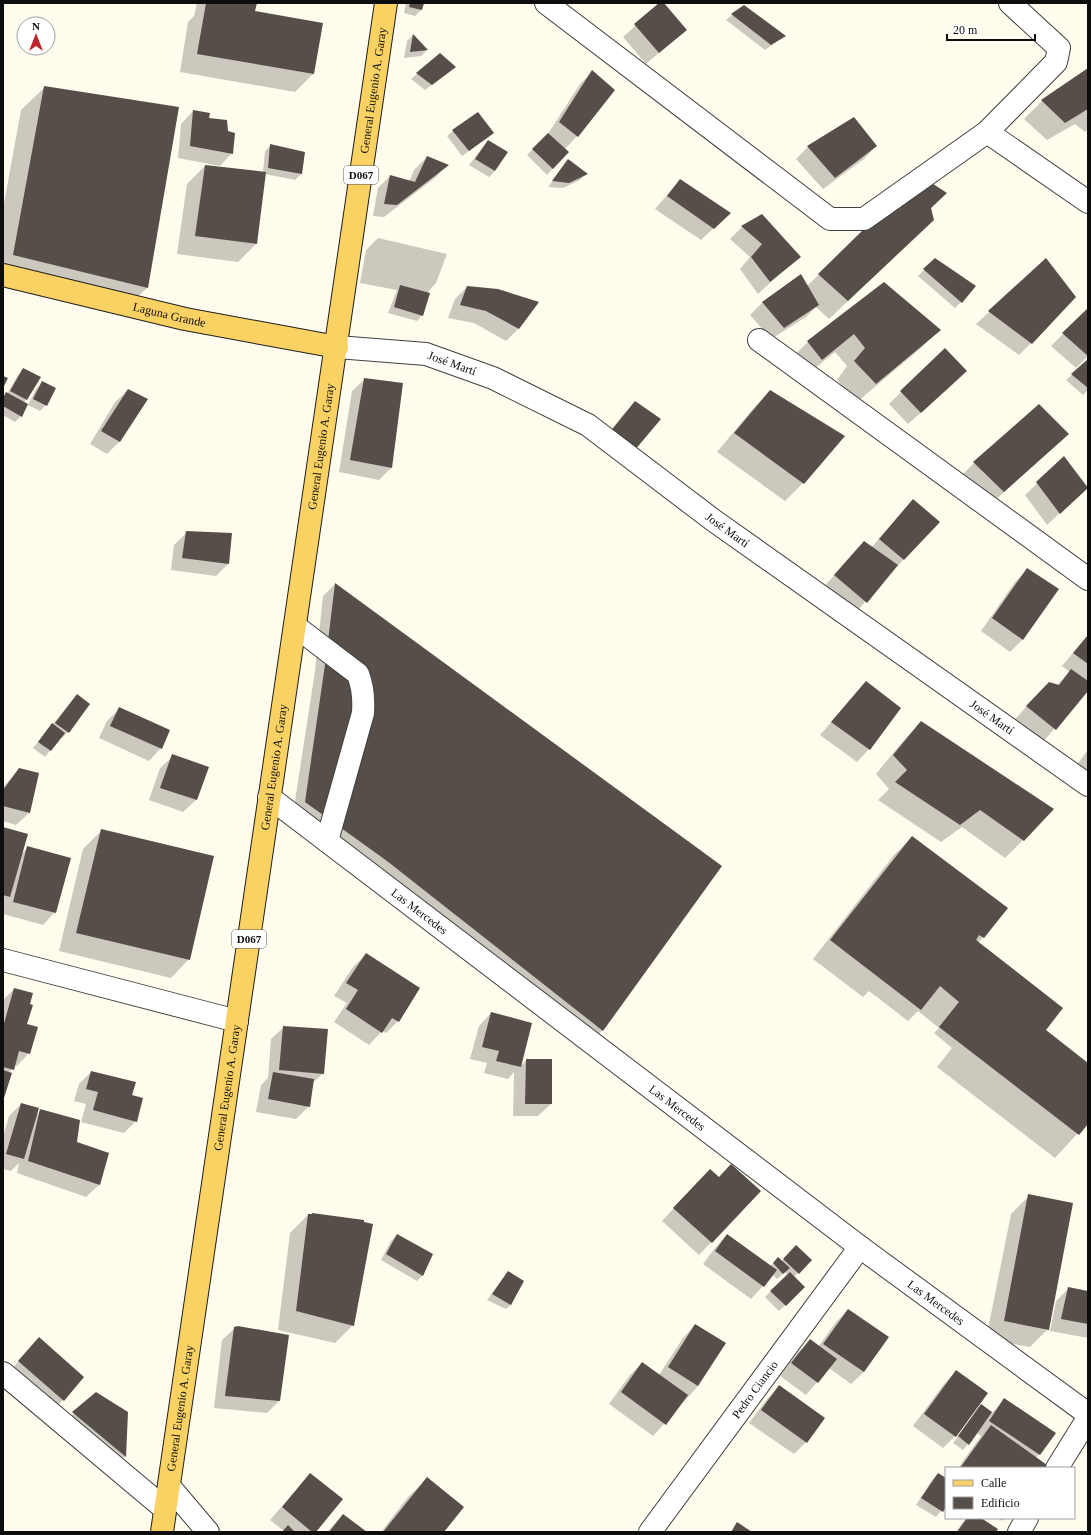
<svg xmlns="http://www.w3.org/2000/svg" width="1091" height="1535" viewBox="0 0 1091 1535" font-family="Georgia,serif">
	<rect width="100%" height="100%" fill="#fffbed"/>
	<path fill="#0003" d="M197 3H256L253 12 322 24 313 74 295 92 180 72 188 22 194 16Z
		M406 3H423L421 10 415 16 404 13Z
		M661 3H663L685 30 646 64 623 37Z
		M732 15 784 36 765 50 726 20Z
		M413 35 427 50 421 56 404 58 407 41Z
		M455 67 425 90 411 79 417 74Z
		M1088 69V129L1085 132 1075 124 1047 140 1024 119 1042 101Z
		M593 71 577 136 565 149 568 152 547 175 527 155 548 134 580 84Z
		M45 87 178 108 147 288 123 311 3 282V209L21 110Z
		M193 111 208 119 232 153 220 166 178 158 181 124Z
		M453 131 493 133 462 156 447 136Z
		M488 141 495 171 489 177 469 165Z
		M271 145 304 153 301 174 295 180 265 174 256 244 238 262 177 254 187 184 205 166 263 172 265 151Z
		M876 146 864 159 823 189 796 159 808 147Z
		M427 157 447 165 436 177 384 217 373 216 378 188 390 176 409 182 414 170Z
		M569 160 586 174 580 180 563 188 548 187Z
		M680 180 717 225 701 240 655 209Z
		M930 208 933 220 829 319 816 307 806 317 771 339 750 315 763 302 807 286 864 231Z
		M762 216 799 256 758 294 740 269 750 257 730 239 742 227Z
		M378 238 447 254 436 283 427 293 422 315 417 321 388 313 397 290 360 283 366 250Z
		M935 259 961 302 955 308 918 276Z
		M1046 260 1031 343 1019 355 976 324Z
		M884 283 939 330 921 348 857 402 837 380 847 366 835 352 803 378 789 360 808 342Z
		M467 287 537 303 518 329 506 341 474 323 448 318 455 299Z
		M1088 309V356L1076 368 1051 346Z
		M945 349 954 383 908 424 889 404Z
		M1088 361V390L1083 395 1066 380Z
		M24 369 39 378 24 403 21 416 15 422 3 415V397L7 394 18 375Z
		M365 379 391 468 379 480 339 472 352 391Z
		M42 383 46 405 40 411 28 405 36 389Z
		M128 390 120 441 107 454 90 444 115 402Z
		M770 391 803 483 785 501 717 452 752 410Z
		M635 402 599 445 623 415Z
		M1055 446 991 504 962 475 974 463Z
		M1064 458 1088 487 1047 525 1025 495Z
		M913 500 904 559 854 614 823 588 852 555 871 548Z
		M187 532 231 534 228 564 216 576 171 570 174 545Z
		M1027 570 1058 589 1022 640 1010 652 981 631 1015 582Z
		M335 584 721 866 602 1031 590 1043 293 814 315 671 323 596Z
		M1088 635V680L1086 681 1088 689 1043 742 1015 719 1036 696 1057 685 1070 672 1062 666Z
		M866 682 869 749 857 762 820 735Z
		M77 695 68 732 62 738 61 737 45 757 33 748Z
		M119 709 161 748 149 761 99 738 107 721Z
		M921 722 1023 840 1005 858 962 827 941 842 878 800 889 789 876 774 903 741Z
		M1088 750V781L1073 770Z
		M173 756 207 768 196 800 183 812 149 800 160 768Z
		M20 769 29 813 16 825 3 821V787Z
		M3 828 21 854 28 848 55 912 43 925 3 914Z
		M102 830 189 959 171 978 59 951 83 849Z
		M912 837 1006 908 978 943 1044 1031 1088 1065V1122L1055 1158 937 1067 952 1048 934 1033 939 1028 918 1011 908 1021 869 991 863 997 813 959 894 855Z
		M366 954 398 1021 386 1033 382 1031 369 1045 334 1022 347 1003 334 996 353 967Z
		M14 989 29 1005 26 1024 29 1053 17 1066 14 1065 9 1073 3 1099V1000Z
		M491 1013 520 1066 527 1060 551 1104 538 1116H513L514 1072 508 1079 484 1073 487 1063 470 1059 479 1026Z
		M284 1027 323 1073 313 1083 309 1106 296 1119 256 1112 261 1085 268 1078 271 1039Z
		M91 1072 136 1121 124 1133 81 1122 86 1104 74 1101 79 1084Z
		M21 1104 36 1115 41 1110 76 1142 108 1154 99 1185 86 1197 17 1173 19 1163 11 1171 3 1169V1137L9 1116Z
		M718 1178 759 1191 699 1255 662 1221 698 1182Z
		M1029 1196 1048 1329 1030 1347 986 1339 1011 1214Z
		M308 1215H311L353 1325 335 1343 278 1330 290 1233Z
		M397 1235 423 1275 417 1281 381 1260 391 1241Z
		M727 1235 770 1266 778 1259 781 1262 796 1247 810 1260 794 1277 804 1287 779 1311 765 1297 788 1275 785 1272 777 1279 773 1275 751 1299 703 1264 715 1248Z
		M507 1273 512 1304 506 1309 487 1300Z
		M1068 1289 1088 1292V1338L1050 1331 1056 1301Z
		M848 1310 864 1372 851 1384 829 1368 806 1395 780 1376 797 1353 810 1341 818 1347 836 1322Z
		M695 1325 698 1386 653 1436 609 1404 630 1375 642 1363 659 1375 683 1338Z
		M235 1328 279 1401 267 1413 214 1408 222 1340Z
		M39 1339 63 1400 51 1412 7 1374Z
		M956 1372 986 1393 955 1436 943 1448 913 1426 944 1384Z
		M779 1387 806 1442 794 1454 749 1423 767 1399Z
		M96 1393 127 1412 125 1456 113 1468 61 1425Z
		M1005 1399 1054 1433 1036 1458 1044 1468H958L981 1436 977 1433 963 1450 953 1443 981 1405 992 1413Z
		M310 1474 315 1532H282L284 1531 270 1520Z
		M938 1474 946 1479V1505L936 1517 916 1505 932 1480Z
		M427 1479 443 1532H381L408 1497Z
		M343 1515 365 1532H327Z
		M966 1518H980L995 1532H956Z
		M998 1518H1005L1002 1521Z"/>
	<path fill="#564e49" d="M206 3H257L255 11 323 23 314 74 197 54Z
		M410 3H424L422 10 409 7Z
		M659 3H664L687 30 659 53 634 24Z
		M744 5 786 36 771 45 731 14Z
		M413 34 428 50 410 52Z
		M440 53 456 67 432 85 416 73Z
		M1088 68V109L1065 123 1041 100Z
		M592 70 615 90 578 137 559 122Z
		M44 86 179 107 148 288 13 255Z
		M193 110 210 113 209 118 227 120 228 131 235 133 233 154 190 146Z
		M478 112 494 133 469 151 452 130Z
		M854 117 877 146 835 178 807 146Z
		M548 133 569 152 553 169 532 149Z
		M488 140 508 152 495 171 475 159Z
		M270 144 305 152 302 174 268 168Z
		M427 156 449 165 397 205 384 204 390 175 415 182Z
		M568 159 588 174 569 183 552 181Z
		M205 165 266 172 257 244 195 236Z
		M680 179 731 213 714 229 667 196Z
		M927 180 947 193 931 208 934 220 848 301 818 274 863 230Z
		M762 214 801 257 770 282 751 257 762 244 741 226Z
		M935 258 976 286 962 303 923 269Z
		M1046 258 1076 297 1032 344 988 311Z
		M801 274 819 305 784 328 762 302Z
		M884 282 941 330 876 384 854 361 865 348 854 334 822 360 807 341Z
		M400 285 430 293 423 316 394 307Z
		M467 286 498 289 539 302 519 329 486 311 460 305Z
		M1088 308V356L1062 333Z
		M945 348 967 371 921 413 900 391Z
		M1088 359V388L1071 374Z
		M23 368 41 377 27 400 10 391Z
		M3 376 8 378 3 388Z
		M364 378 403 383 392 468 350 460Z
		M42 381 56 388 47 406 33 399Z
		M128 389 148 399 120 442 101 431Z
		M770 390 845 436 804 484 734 433Z
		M6 392 28 404 22 417 3 406V398Z
		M635 401 661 419 634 451 610 432Z
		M1039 404 1069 434 1004 492 973 462Z
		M1064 456 1088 488 1060 514 1036 482Z
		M913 499 940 522 904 560 879 539Z
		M186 531 232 533 229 564 182 558Z
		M864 541 898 565 867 603 834 575Z
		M1027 568 1059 589 1023 640 992 618Z
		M335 583 722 866 603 1031 387 861 305 802 326 658Z
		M1088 635V664L1073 653Z
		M1071 669 1088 681V691L1056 730 1026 706 1049 682 1059 685Z
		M866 681 901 708 870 750 831 722Z
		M77 694 90 704 69 733 55 723Z
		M119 707 170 730 162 749 110 726Z
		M921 721 1054 809 1024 841 980 810 960 825 895 782 907 770 893 755Z
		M52 723 65 733 51 751 38 742Z
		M172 754 209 767 197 800 160 788Z
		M19 768 39 773 30 813 3 806V790Z
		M3 827 28 834 10 897 3 895Z
		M101 829 214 856 190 960 76 933Z
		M912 836 1008 908 984 938 979 935 976 940 1063 1008 1046 1030 1088 1063V1124L1079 1135 939 1027 959 1002 940 986 921 1010 830 940Z
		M27 846 71 858 56 913 13 902Z
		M366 953 420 988 399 1022 392 1018 382 1033 346 1009 358 990 346 983Z
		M14 988 33 993 30 1004 33 1005 27 1024 38 1027 30 1054 19 1051 14 1070 3 1067V1027Z
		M491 1012 532 1023 521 1067 496 1061 499 1051 482 1047Z
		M283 1026 328 1029 324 1074 279 1070Z
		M526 1059H552V1104H525Z
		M3 1070 12 1073 3 1101Z
		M91 1071 136 1082 132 1095 143 1098 137 1122 93 1110 98 1092 86 1089Z
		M273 1072 314 1079 310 1107 268 1099Z
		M21 1103 39 1108 24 1159 6 1154Z
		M40 1109 80 1120 77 1142 109 1153 100 1185 28 1161Z
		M731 1164 761 1191 712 1243 673 1208 710 1169 719 1177Z
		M1028 1194 1073 1203 1049 1330 1004 1321Z
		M312 1213 364 1220V1222L373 1224 354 1326 296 1311 308 1214H312Z
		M397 1234 433 1254 423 1276 386 1254Z
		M727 1234 777 1270 764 1287 715 1251Z
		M796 1245 812 1260 799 1274 783 1259Z
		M778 1257 790 1268 783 1274 773 1263Z
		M508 1271 524 1281 511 1305 492 1294Z
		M790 1272 805 1287 786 1306 770 1291Z
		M1068 1287 1088 1291V1324L1061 1319Z
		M848 1309 889 1337 864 1372 823 1344Z
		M695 1324 726 1343 698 1386 668 1367Z
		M238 1326 289 1335 280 1401 225 1396 234 1327Z
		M39 1337 84 1377 64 1401 18 1361Z
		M810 1339 837 1359 818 1383 791 1363Z
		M642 1362 688 1395 666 1425 621 1392Z
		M956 1370 988 1393 956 1437 924 1414Z
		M779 1385 825 1418 807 1443 761 1410Z
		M96 1392 128 1412 126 1457 72 1412Z
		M1004 1398 1056 1433 1040 1455 989 1421Z
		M981 1404 992 1412 969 1445 958 1436Z
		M991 1425 1047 1465 1045 1468H960Z
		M310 1473 343 1499 316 1532H312L282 1507Z
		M938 1473 946 1478V1507L943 1512 921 1498Z
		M427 1477 464 1507 444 1532H383Z
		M343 1514 367 1532H329Z
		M967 1518H981L998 1529 996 1532H957Z
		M737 1522 752 1532H731Z
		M288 1525 295 1532H282Z"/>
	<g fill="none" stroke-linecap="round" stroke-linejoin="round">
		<g stroke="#404040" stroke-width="24">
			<g id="minor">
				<path d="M546 3 830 219H864L987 132 1056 62 1059 48 1010 3"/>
				<path d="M987 132 1088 202"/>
				<path d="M759 340 1088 579"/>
				<path id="s1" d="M337 347 426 354 493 378 588 425 713 520 1088 785"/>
				<path d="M295 626 358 674C363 687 364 699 363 713L327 841"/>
				<path id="s2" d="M269 797 860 1247 1088 1414"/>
				<path d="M3 960 237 1021"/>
				<path d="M3 1373 165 1509"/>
				<path d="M1057 1468 1088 1418"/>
				<path d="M169 1486 208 1532"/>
				<path id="s3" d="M650 1532 860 1247"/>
				<path d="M1019 1532 1027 1518"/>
			</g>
		</g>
		<g stroke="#1e1e1e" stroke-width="24">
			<g id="major">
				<path id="s4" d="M3 275 185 319 337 347"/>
				<path id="s5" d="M162 1532 386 3"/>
			</g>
		</g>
		<use href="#minor" stroke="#fff" stroke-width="22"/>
		<use href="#major" stroke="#f9d263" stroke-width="22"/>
	</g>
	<g text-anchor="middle" stroke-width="4" stroke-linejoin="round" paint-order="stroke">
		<g fill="#fff" stroke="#565656" stroke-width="1">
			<rect x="344" y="166" width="34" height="18" rx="3"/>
			<rect x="232" y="930" width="34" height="18" rx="3"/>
		</g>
		<g font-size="11" font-weight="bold" fill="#0d0d0d">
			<text x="361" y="179">D067</text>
			<text x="249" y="943">D067</text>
		</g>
		<g font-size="12" fill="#0d0d0d" stroke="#fff">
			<text dy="4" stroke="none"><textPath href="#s5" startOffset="1457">General Eugenio A. Garay</textPath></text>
			<text dy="4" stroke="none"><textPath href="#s4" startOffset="171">Laguna Grande</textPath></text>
			<text dy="4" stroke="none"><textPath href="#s1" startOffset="117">José Martí</textPath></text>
			<text dy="4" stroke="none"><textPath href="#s5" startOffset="1097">General Eugenio A. Garay</textPath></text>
			<text dy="4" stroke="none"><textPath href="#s1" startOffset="441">José Martí</textPath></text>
			<text dy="4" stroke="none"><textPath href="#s1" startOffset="765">José Martí</textPath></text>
			<text dy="4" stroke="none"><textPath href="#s5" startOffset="773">General Eugenio A. Garay</textPath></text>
			<text dy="4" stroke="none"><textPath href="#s2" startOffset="189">Las Mercedes</textPath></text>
			<text dy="4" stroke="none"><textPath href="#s5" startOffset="449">General Eugenio A. Garay</textPath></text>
			<text dy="4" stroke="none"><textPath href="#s2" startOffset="513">Las Mercedes</textPath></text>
			<text dy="4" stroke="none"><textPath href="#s2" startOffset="837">Las Mercedes</textPath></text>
			<text dy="4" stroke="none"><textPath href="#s3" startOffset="177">Pedro Ciancio</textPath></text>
			<text dy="4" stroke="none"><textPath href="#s5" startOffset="125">General Eugenio A. Garay</textPath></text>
		</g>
	</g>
	<rect width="1091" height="1535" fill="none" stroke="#0d0d0d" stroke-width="8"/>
	<rect x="945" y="1467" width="130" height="52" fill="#ffffff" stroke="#9e9e9e"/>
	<rect x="953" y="1480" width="20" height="6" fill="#f9d263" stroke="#9e9e9e"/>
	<text x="981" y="1487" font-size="12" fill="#0d0d0d">Calle</text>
	<rect x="953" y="1497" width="20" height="12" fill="#564e49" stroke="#9e9e9e"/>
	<text x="981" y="1507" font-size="12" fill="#0d0d0d">Edificio</text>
	<g transform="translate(36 36)"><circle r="19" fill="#ffffff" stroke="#9e9e9e"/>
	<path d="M0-3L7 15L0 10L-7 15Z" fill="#be242e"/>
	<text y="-6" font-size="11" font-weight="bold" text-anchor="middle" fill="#0d0d0d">N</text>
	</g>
	<path d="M947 34v6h88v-6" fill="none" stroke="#0d0d0d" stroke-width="2"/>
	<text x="953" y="34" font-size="12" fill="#0d0d0d" stroke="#ffffff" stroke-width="3" paint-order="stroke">20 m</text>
</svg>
